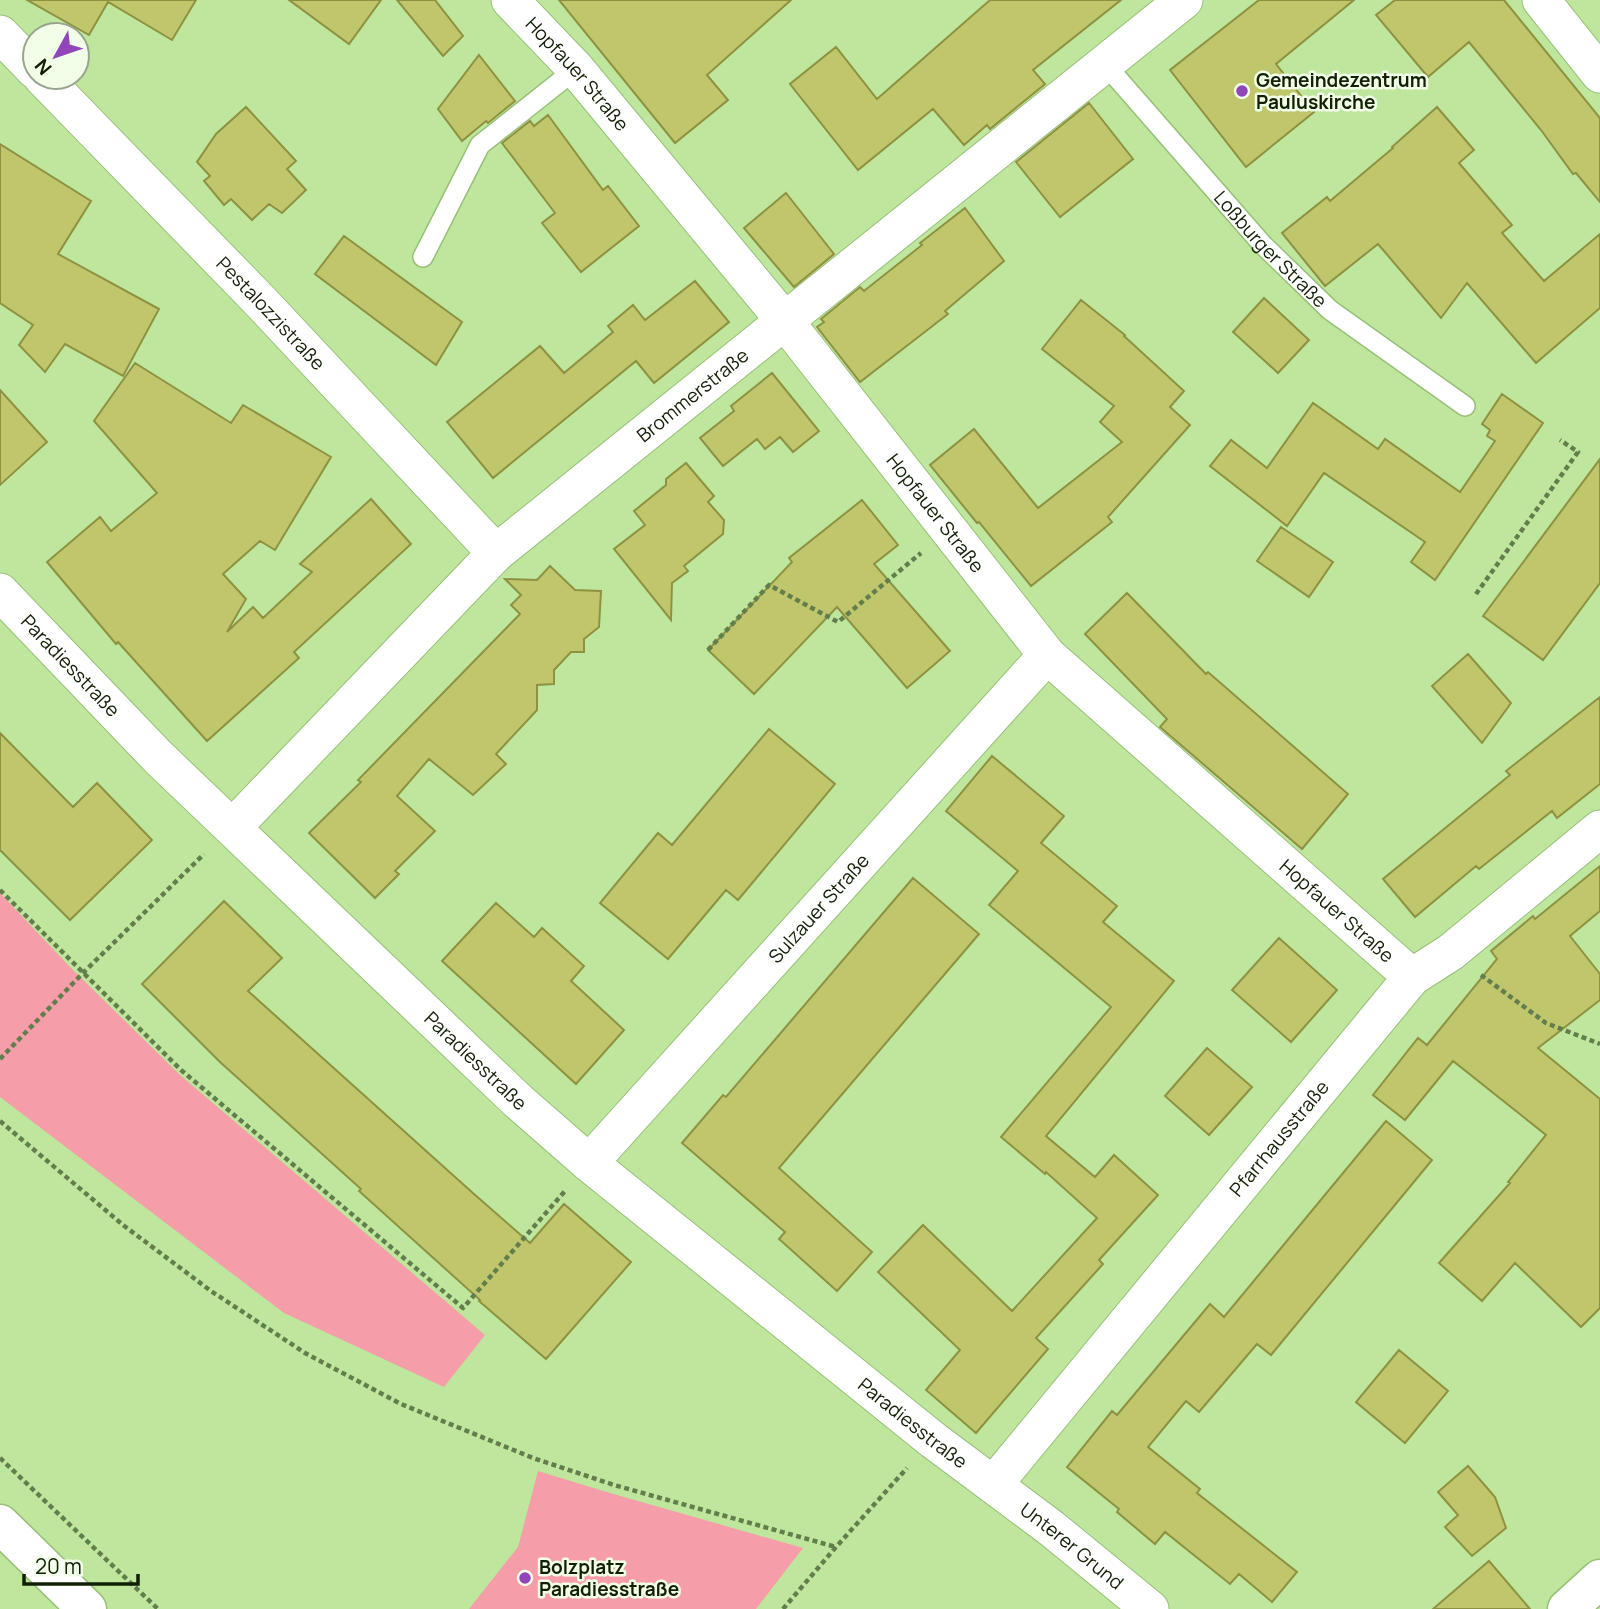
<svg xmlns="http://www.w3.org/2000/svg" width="1600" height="1609" viewBox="0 0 1600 1609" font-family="Manrope,sans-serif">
	<rect width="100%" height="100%" fill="#bee79d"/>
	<path fill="#f59da8" d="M0 893 71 968 180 1075 485 1335 444 1387 284 1313 0 1097Z
		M538 1471 610 1493 803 1548 756 1609H469L518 1547Z"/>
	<path fill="#c0c66c" stroke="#8e9240" stroke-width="2" d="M27 0H196L172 40 108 2 89 35Z
		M289 0H381L349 44Z
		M397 0H435L463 36 443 56Z
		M559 0H791L707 75 728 100 675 143Z
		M990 0H1121L1033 70 1045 84 990 129 987 125 964 145 933 109 858 170 790 84 836 47 877 99Z
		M1259 0H1354L1276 64 1314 112 1246 167 1170 70Z
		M1395 0H1504L1600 118V202L1576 173 1573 174 1541 130 1469 42 1428 77 1376 15Z
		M479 55 515 101 488 123 486 121 462 141 438 109Z
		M1089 103 1133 159 1060 217 1016 162Z
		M246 107 296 161 287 169 306 190 282 213 269 204 252 220 231 199 224 205 204 181 210 176 197 162 216 134Z
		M1437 107 1474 150 1459 163 1512 225 1502 233 1544 281 1600 234V308L1536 363 1467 283 1441 318 1378 244 1325 286 1282 233 1327 197 1330 201 1393 148 1392 147Z
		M548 115 603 190 608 186 639 226 581 272 542 223 555 213 502 143 530 121 534 126Z
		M0 144 91 201 58 254 159 309 123 376 65 344 45 372 19 345 33 325 0 303Z
		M786 193 834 254 794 287 744 228Z
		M965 208 1004 261 945 311 948 314 860 382 817 327 824 322 821 319 860 287 864 291 922 245 920 243Z
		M344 236 462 322 436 365 315 274Z
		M695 281 729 322 654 383 636 361 493 478 447 422 540 346 564 373 613 332 608 326 633 305 645 320Z
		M1264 298 1309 340 1278 373 1233 332Z
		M1081 300 1125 335 1124 336 1184 391 1170 407 1190 425 1108 517 1112 522 1031 586 979 522 977 523 930 465 974 429 1038 508 1122 442 1100 422 1114 406 1042 349Z
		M135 363 231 423 243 405 331 457 275 550 260 541 223 574 246 599 227 632 253 607 263 618 312 572 300 564 371 499 411 544 294 652 299 658 207 741 118 642 116 644 47 562 100 517 111 531 157 493 94 421Z
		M772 373 819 431 793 452 780 437 765 449 757 439 723 466 700 438 734 411 731 406Z
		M0 390 47 442 0 485Z
		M1502 394 1543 423 1435 580 1411 562 1425 542 1324 473 1287 526 1210 466 1231 440 1267 468 1313 403 1378 449 1385 439 1460 492 1495 441 1487 436 1490 430 1482 424Z
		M1600 459V583L1543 660 1483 616Z
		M686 463 714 496 708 502 724 520 723 534 684 566 688 571 672 583 671 620 614 549 645 525 634 511 666 485V479Z
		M862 500 898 545 874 564 950 651 907 688 837 607 754 694 708 650 792 562 789 558Z
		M1281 527 1333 562 1309 597 1257 561Z
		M550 566 575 590 601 591 599 627 584 639V652H571L554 670V684L537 685V710L496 754 506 764 473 795 429 759 397 796 435 831 395 871 399 874 375 898 309 833 361 782 358 780 520 614 511 605 521 595 505 579 537 580Z
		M1127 593 1206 674 1208 672 1348 794 1302 849 1160 727 1167 719 1085 634Z
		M1468 654 1511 703 1482 743 1432 686Z
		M1600 697V784L1557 818 1552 811 1479 869 1476 866 1415 917 1383 879 1510 775 1506 771Z
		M769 729 835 784 738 900 726 890 668 959 600 903 658 833 672 845Z
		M0 733 73 807 97 783 152 840 70 920 0 850Z
		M992 756 1064 816 1041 843 1117 906 1103 922 1174 981 1046 1136 1095 1177 1114 1155 1158 1195 1099 1260 1103 1264 1036 1338 1048 1349 976 1433 926 1390 960 1350 878 1272 923 1225 1012 1311 1097 1218 1046 1172 1045 1174 1001 1137 1111 1007 989 905 1018 871 946 811Z
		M1600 866V911L1570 936 1600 974V1000L1538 1048 1600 1099V1308L1581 1327 1515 1263 1482 1301 1439 1263 1510 1183 1508 1182 1546 1135 1453 1061 1405 1120 1373 1095 1418 1038 1427 1045 1497 959 1491 951 1533 916 1535 919Z
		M913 878 979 934 779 1168 872 1252 837 1291 779 1239 785 1232 682 1143 723 1095 726 1097Z
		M224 901 282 958 248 991 474 1194 530 1243 564 1204 631 1262 546 1359 479 1301 480 1300 359 1191 361 1189 220 1062 142 984Z
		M496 903 534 937 542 928 584 966 571 981 624 1030 576 1084 442 961Z
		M1279 938 1337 990 1291 1042 1232 990Z
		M1207 1048 1252 1087 1209 1135 1165 1096Z
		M1386 1121 1432 1160 1271 1355 1257 1344 1199 1412 1186 1401 1148 1447 1200 1489 1197 1493 1297 1572 1272 1602 1239 1574 1230 1584 1165 1532 1155 1544 1117 1512 1119 1509 1067 1467 1112 1411 1117 1415 1210 1304 1224 1317Z
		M1399 1350 1448 1391 1405 1443 1356 1402Z
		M1468 1466 1495 1497 1506 1528 1472 1556 1445 1527 1458 1515 1438 1492Z
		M1489 1561 1530 1609H1433Z"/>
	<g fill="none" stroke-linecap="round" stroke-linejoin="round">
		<g stroke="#98bf77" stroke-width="22">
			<g id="lane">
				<path id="s1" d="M1104 63 1262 244 1330 310 1465 406"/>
				<path d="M423 257 480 145 576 69"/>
			</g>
		</g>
		<g stroke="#98bf77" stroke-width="39">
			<g id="street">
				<path id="s2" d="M510 0 576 69 784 320 1047 655 1412 977"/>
				<path d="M1541 0 1600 74"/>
				<path d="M0 34 35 70"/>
				<path id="s3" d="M42 77 260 301 496 553"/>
				<path id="s4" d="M0 592 158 757 518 1101 589 1163 933 1440 1051 1528 1150 1609"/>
				<path id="s5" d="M233 827 496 553 1184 0"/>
				<path id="s6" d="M589 1163 1047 655"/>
				<path id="s7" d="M994 1484 1412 977 1451 952 1600 829"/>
			</g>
		</g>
		<g stroke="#98bf77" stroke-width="41">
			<path id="secondary" d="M0 1524 87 1609
				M1567 1609 1600 1579"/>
		</g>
		<path stroke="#637e4d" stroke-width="4.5" stroke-dasharray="5 3.5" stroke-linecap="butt" d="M1476 594 1578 452 1560 440
			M708 650 769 585 838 622 921 553
			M0 890 181 1070 463 1308 565 1191
			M1481 975 1546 1023 1600 1044
			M0 1059 83 973 204 854
			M0 1121 123 1225 211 1291 305 1353 401 1404 533 1458 614 1485 836 1547
			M0 1458 158 1609
			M783 1609 836 1547 907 1468"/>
		<use href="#lane" stroke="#fff" stroke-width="19"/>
		<use href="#street" stroke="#fff" stroke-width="37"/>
		<use href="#secondary" stroke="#fff" stroke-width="38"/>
	</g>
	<g fill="#9046b8" stroke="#f1fee8" stroke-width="2.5">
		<circle cx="1242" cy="91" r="7"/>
		<circle cx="525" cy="1578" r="7"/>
	</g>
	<g text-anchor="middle" stroke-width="5" stroke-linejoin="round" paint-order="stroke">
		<g font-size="19" fill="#112004" stroke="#f1fee8">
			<text dy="7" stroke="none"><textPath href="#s2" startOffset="100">Hopfauer Straße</textPath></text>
			<text dy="7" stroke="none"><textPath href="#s1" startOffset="250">Loßburger Straße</textPath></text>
			<text dy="7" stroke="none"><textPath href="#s3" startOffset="329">Pestalozzistraße</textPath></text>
			<text dy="7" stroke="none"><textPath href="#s5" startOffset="632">Brommerstraße</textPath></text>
			<text dy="7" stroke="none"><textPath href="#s2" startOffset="667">Hopfauer Straße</textPath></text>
			<text dy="7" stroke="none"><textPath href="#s4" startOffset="102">Paradiesstraße</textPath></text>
			<text dy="7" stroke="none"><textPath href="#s6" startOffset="343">Sulzauer Straße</textPath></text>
			<text dy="7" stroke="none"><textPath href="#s2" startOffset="1234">Hopfauer Straße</textPath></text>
			<text dy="7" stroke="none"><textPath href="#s4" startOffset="668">Paradiesstraße</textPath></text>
			<text dy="7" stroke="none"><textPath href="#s7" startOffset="448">Pfarrhausstraße</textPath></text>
			<text dy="7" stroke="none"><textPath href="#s4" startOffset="1236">Paradiesstraße</textPath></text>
			<text dy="7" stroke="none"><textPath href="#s4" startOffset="1437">Unterer Grund</textPath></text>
		</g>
		<g font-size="19" font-weight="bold" fill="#112004" stroke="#f1fee8" text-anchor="start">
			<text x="1256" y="87">Gemeindezentrum<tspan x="1256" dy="22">Pauluskirche</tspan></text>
			<text x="539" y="1574">Bolzplatz<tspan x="539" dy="22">Paradiesstraße</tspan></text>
		</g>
	</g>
	<g transform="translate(56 56) rotate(230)"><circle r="33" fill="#f1fee8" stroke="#97a58d" stroke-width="2"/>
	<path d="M0-5L12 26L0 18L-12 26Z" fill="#9046b8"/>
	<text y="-10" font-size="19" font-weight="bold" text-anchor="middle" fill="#112004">N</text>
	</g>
	<path d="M24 1574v10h114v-10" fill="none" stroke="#112004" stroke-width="3.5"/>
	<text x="35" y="1574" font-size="21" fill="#112004" stroke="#f1fee8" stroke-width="5" paint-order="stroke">20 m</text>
</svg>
